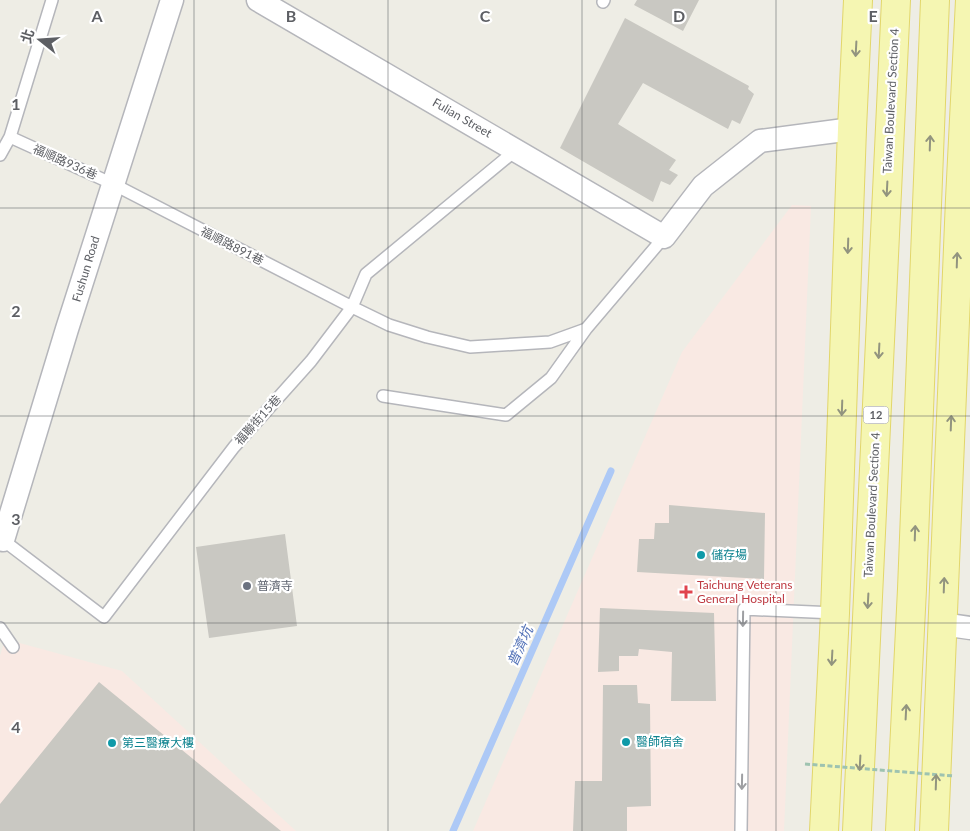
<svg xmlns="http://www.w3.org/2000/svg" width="970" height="831" viewBox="0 0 970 831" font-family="Lato,'Noto Sans TC',sans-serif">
	<rect width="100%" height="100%" fill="#eeede5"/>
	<path fill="#f9e9e3" d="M792 205 811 206 784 831H473L682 352Z
		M5 639 122 671 296 831H0V656Z"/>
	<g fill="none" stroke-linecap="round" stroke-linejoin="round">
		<path stroke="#adc9f6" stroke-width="7" d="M453 831 611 471"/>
	</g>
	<path fill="#c9c8c2" d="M637 0H699L683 31 634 5Z
		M625 18 749 86 748 89 754 94 740 124 732 120 728 129 643 83 618 124 676 160 669 170 678 175 670 185 661 181 653 202 560 148Z
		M669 505 765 513 764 579 637 572 639 539H654L655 523H669Z
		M285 534 297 626 209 638 196 547Z
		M600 608 714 613 716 701H671L672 652 639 649 638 656H619V671L598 672Z
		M99 682 281 831H0V804Z
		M603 685H637L638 703 650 704 651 806 627 807V831H573L575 781H602Z"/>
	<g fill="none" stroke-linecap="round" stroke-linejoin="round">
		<g stroke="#b5b6bb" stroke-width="14">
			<path id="lane" d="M603 2 604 0
				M10 137 113 184 352 307 389 325 427 337 470 347 550 342 586 329 664 237
				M0 155 10 137 52 0
				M383 396 506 415 551 378 586 329
				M3 540 104 617 234 447 311 361 352 307 366 274 516 150
				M0 628 13 647
				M741 831 744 609 835 613"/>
		</g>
		<g stroke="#b5b6bb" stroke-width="25">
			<path id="street" d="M258 0 664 237 703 186 760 141 852 129
				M3 540 67 329 172 0
				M942 624 970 628"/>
		</g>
		<g stroke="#e2d66a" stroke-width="30">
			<path id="primary" d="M824 831 835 613 852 129 858 0
				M857 831 896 0
				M900 831 912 589 935 0
				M934 831 960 199 970 0"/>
		</g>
		<use href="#lane" stroke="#fff" stroke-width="11"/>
		<use href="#street" stroke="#fff" stroke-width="22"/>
		<use href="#primary" stroke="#f5f6b2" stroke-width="28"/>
		<path stroke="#9ec3b0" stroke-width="3" stroke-dasharray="5 2.5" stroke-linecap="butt" d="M805 764 954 776"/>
	</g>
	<defs><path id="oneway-shaft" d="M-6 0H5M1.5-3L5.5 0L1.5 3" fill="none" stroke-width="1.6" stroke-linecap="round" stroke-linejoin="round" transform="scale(1.25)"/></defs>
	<g stroke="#92947f">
		<use href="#oneway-shaft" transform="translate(856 49) rotate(93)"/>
		<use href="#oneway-shaft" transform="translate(930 143) rotate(-88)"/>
		<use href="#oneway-shaft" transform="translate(887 189) rotate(93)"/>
		<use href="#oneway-shaft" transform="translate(848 246) rotate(92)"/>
		<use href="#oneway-shaft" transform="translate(957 260) rotate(-88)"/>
		<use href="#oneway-shaft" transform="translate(879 351) rotate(93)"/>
		<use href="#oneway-shaft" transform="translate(842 408) rotate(92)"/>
		<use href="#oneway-shaft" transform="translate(951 423) rotate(-88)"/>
		<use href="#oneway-shaft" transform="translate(915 533) rotate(-88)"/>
		<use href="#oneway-shaft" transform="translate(944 585) rotate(-88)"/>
		<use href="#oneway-shaft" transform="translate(868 601) rotate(93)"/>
		<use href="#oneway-shaft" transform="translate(832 658) rotate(93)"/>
		<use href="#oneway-shaft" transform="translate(906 712) rotate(-87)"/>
		<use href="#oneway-shaft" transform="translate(860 763) rotate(93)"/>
		<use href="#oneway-shaft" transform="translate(936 782) rotate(-88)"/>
	</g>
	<g stroke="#9e9fa2">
		<use href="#oneway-shaft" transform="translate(743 619) rotate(91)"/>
		<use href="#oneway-shaft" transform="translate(742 782) rotate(91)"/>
	</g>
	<path fill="none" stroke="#5d5f64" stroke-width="1" stroke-opacity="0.55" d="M194 0V831M388 0V831M582 0V831M776 0V831M0 208H970M0 416H970M0 623H970"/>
	<g fill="#0f9aa8" stroke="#fff" stroke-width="2">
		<circle cx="701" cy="555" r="5"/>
		<circle cx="626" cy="742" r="5"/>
		<circle cx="112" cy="743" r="5"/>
	</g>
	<circle fill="#6b7280" stroke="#fff" stroke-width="2" cx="247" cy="586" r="5"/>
	<path fill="#e0444e" stroke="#fff" stroke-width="2" d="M683.5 584.5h5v5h5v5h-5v5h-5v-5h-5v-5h5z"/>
	<g text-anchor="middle" stroke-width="4.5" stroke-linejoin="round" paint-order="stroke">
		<rect fill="#fff" stroke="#8e8f92" stroke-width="1" x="863.5" y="406.5" width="25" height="17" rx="4"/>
		<g font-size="11" font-weight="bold" fill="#5d5f64">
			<text x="876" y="419">12</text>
		</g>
		<g font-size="12" fill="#5d5f64" stroke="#fff">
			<text transform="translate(891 101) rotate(-87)" y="4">Taiwan Boulevard Section 4</text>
			<text transform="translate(462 118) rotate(30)" y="4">Fulian Street</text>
			<text transform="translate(65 162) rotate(24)" y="4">福順路936巷</text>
			<text transform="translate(232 246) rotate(27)" y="4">福順路891巷</text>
			<text transform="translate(86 269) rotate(-73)" y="4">Fushun Road</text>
			<text transform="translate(258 420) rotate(-48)" y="4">福聯街15巷</text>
			<text transform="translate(872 505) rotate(-87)" y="4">Taiwan Boulevard Section 4</text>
		</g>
		<g font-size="12" fill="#0d838f" stroke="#fff" text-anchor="start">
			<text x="711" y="559">儲存場</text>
			<text x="636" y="746">醫師宿舍</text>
			<text x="122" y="747">第三醫療大樓</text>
		</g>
		<g font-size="12" fill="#be3a42" stroke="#fff" text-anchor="start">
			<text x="697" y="589">Taichung Veterans<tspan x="697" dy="14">General Hospital</tspan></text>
		</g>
		<g font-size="12" fill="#5b616d" stroke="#fff" text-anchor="start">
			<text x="257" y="590">普濟寺</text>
		</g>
		<g font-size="14" font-style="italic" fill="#5271b7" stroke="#fff">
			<text transform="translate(520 646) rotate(-66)" y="5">普濟坑</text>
		</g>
	</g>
	<g font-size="16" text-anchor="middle" font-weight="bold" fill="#5d5f64" stroke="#fff" stroke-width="4.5" stroke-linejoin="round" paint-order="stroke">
		<text x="97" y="22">A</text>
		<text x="291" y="22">B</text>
		<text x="485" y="22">C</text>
		<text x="679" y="22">D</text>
		<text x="873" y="22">E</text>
		<text x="16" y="110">1</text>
		<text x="16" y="317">2</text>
		<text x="16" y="525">3</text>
		<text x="16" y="733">4</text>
	</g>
	<g transform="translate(40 40) rotate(287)" stroke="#ffffff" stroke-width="4" paint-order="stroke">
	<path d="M0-4L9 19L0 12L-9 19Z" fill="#5d5f64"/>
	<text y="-8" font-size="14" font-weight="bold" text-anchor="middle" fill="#5d5f64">北</text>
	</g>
</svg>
